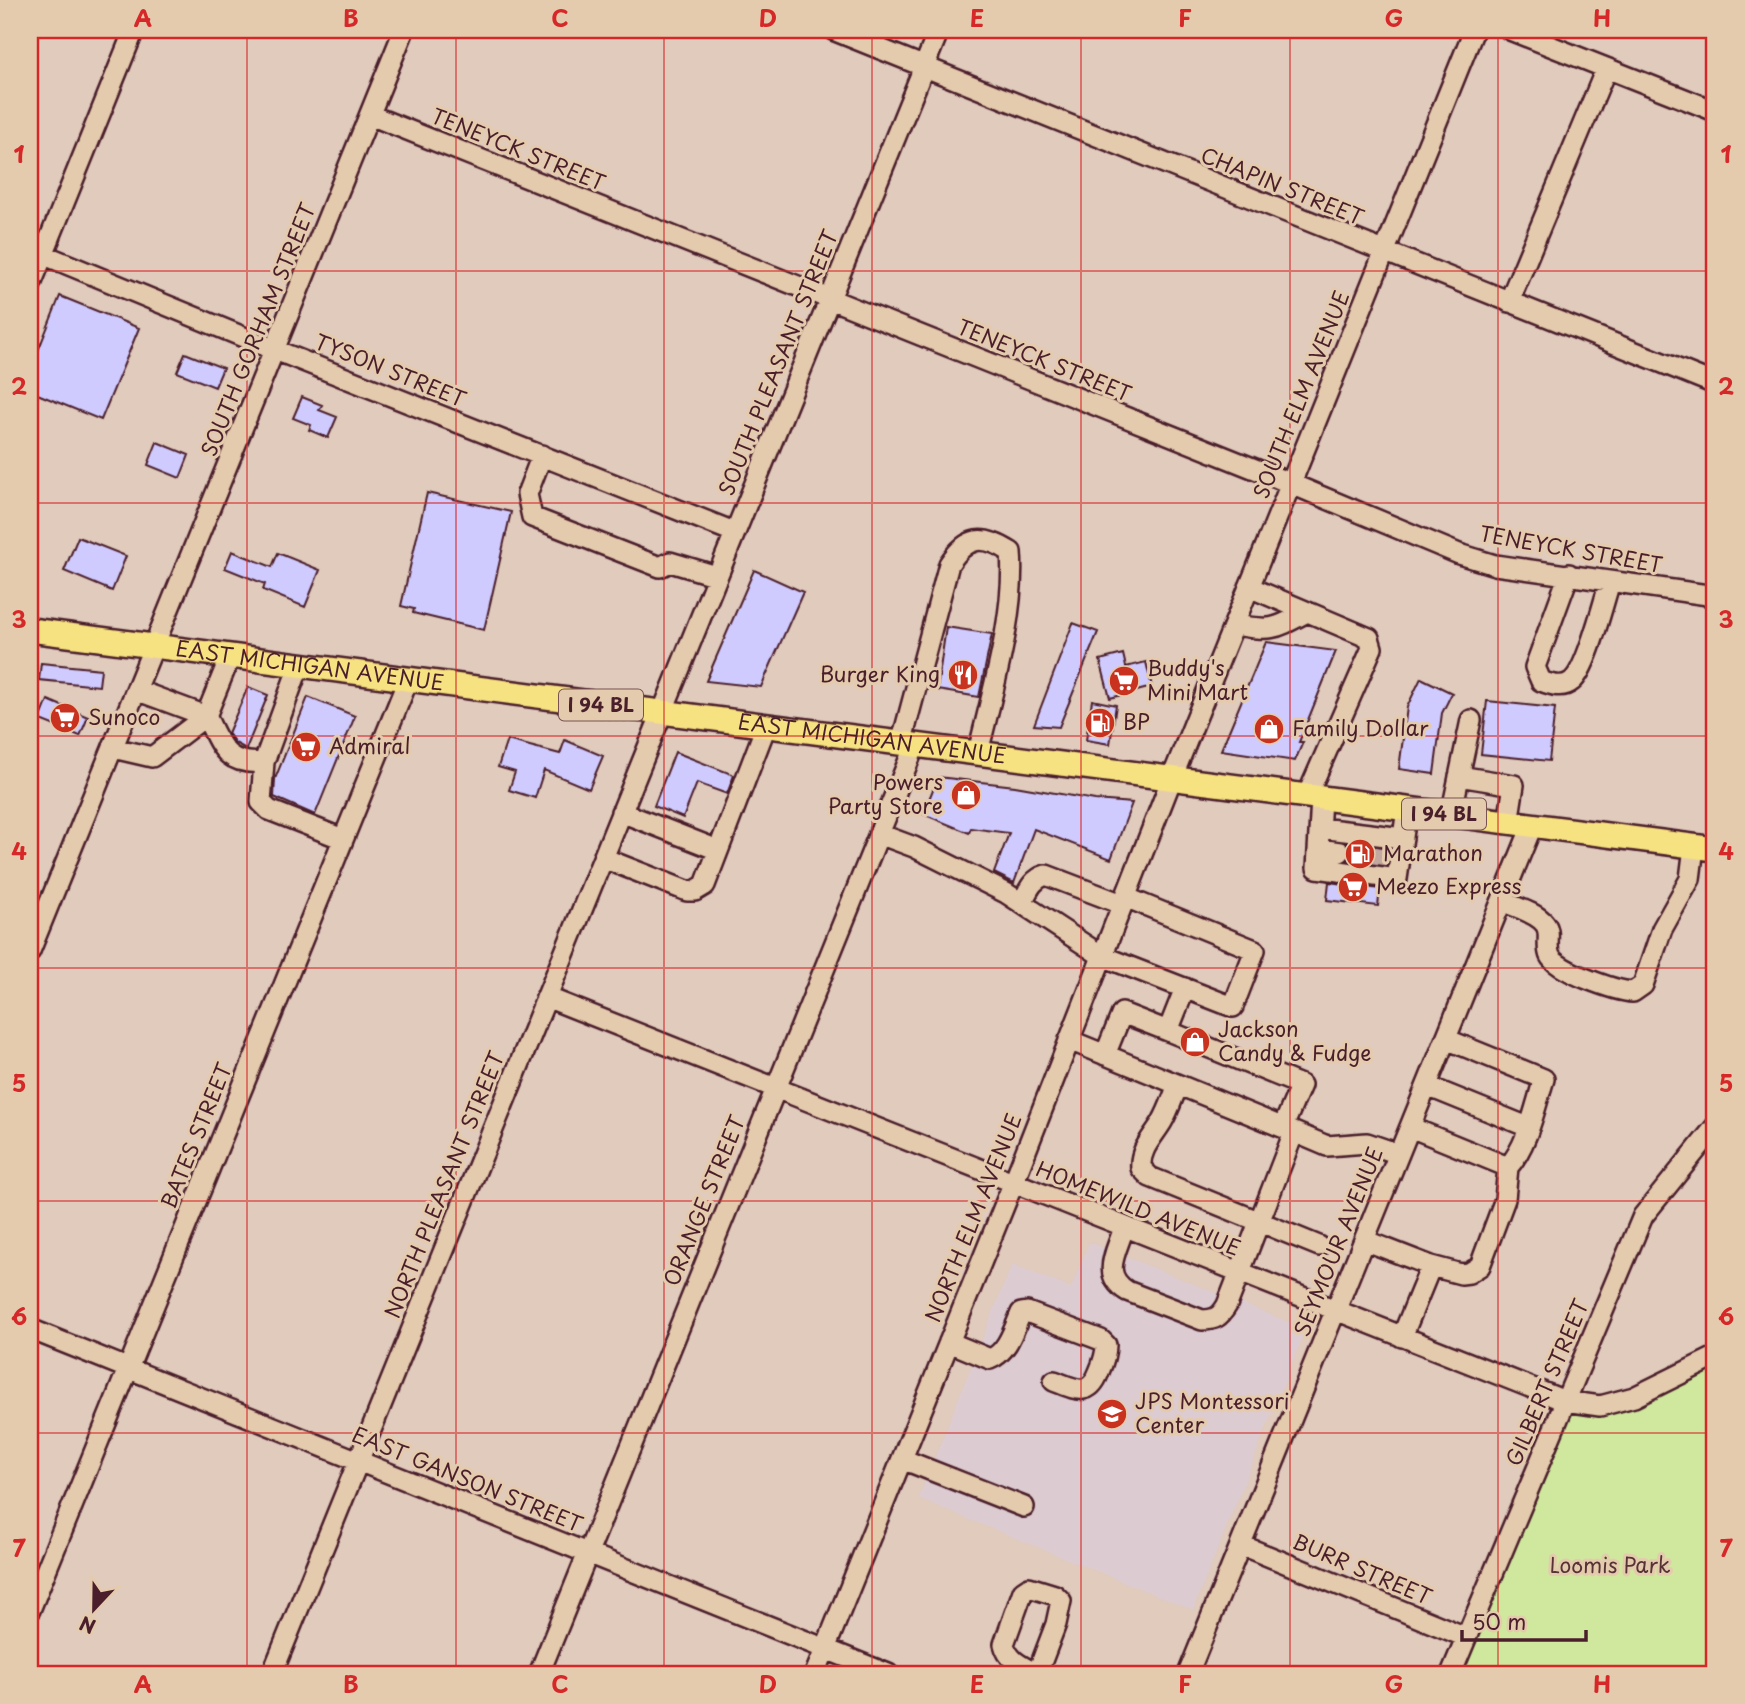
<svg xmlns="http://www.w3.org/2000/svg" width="1745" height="1704" viewBox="0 0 1745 1704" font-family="'Playpen Sans',sans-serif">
	<rect width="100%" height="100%" fill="#e1cbbd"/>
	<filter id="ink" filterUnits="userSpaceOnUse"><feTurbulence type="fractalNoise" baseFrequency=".0143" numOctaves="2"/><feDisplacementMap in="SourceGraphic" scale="14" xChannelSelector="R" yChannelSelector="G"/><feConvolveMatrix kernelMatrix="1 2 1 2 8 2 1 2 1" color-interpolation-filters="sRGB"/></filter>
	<g filter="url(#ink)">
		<path fill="#dccbd0" d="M1089 1242 1306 1329 1193 1610 918 1499 1012 1264 1071 1288Z"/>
		<path fill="#d0e89d" stroke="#8d8464" stroke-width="2" d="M1715 1368V1674H1452L1565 1401 1634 1397Z"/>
		<path fill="#d0cbfe" stroke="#4a1f2b" stroke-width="2" d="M60 296 139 328 101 420 30 391V371Z
			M185 353 223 368 215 387 177 372Z
			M302 397 322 405 319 410 337 417 328 438 309 430 311 425 293 418Z
			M157 442 189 455 180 478 148 465Z
			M427 493 511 512 484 630 413 613 414 609 401 606Z
			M78 537 126 556 112 591 64 571Z
			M232 551 272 567 278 553 320 570 305 607 263 590 265 584 225 568Z
			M754 570 803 592 761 687 706 681Z
			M1073 623 1098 632 1059 727 1034 725Z
			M946 627 992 634 979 697 937 690Z
			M1266 642 1336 651 1299 742H1303L1295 761 1221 750Z
			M1123 654 1126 667 1146 662 1152 687 1110 698 1100 660Z
			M41 663 101 669 99 686 39 680Z
			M1421 678 1452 693 1442 713 1434 774 1399 769 1407 707Z
			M248 687 268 695 246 749 235 743 228 733Z
			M308 697 355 716 315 815 274 797 275 779Z
			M48 700 88 717 80 736 40 720Z
			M1092 700 1116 705 1110 744 1086 740Z
			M1487 701 1555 708 1549 761 1481 754Z
			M507 740 560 754 565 740 603 756 589 789 544 770 535 798 509 790 515 772 498 767Z
			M675 752 734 775 727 794 697 783 683 818 654 806Z
			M938 777 1015 786 1095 800 1132 803 1111 859 1034 829 1014 883 994 873 1009 833 971 828 969 833 923 814Z
			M1349 844 1389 849 1387 865 1349 860 1352 853Z
			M1329 882 1380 889 1378 906 1327 900Z"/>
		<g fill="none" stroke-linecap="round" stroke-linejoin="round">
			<path stroke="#c3a9a0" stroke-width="19" stroke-dasharray="19 10" stroke-linecap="butt" d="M1340 852 1389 858"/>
			<g stroke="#4a1f2b" stroke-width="24">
				<path id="minor" d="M833 30 1715 384
					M1510 30 1715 111
					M370 115 1270 475 1459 554 1495 565 1715 596
					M30 249 275 350 734 532
					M30 287 134 30
					M1509 302 1606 69
					M542 455 527 494 532 517 660 567 670 562 717 576
					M1569 574 1535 667 1541 681C1551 685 1563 689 1572 681 1587 669 1603 603 1610 582
					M1249 587 1369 638 1372 648 1307 796
					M1234 625C1273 631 1273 630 1307 612
					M136 690 206 716C221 746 225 766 264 762L299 666
					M901 744 949 564C967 536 983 534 1011 552 1016 613 992 693 978 753
					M113 748 152 757 206 716 230 657
					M264 762 261 802 269 810 343 839
					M1459 776 1514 785 1508 823
					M1321 798 1317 868 1397 879 1407 809
					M621 812 718 850
					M1451 815 1471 720
					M1320 828 1403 838
					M879 834 914 847 1006 893 1102 956 1233 1007 1255 950 1125 897
					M1319 849 1340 852
					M603 858 687 891H695L705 885 766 726
					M1502 901C1514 907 1536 912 1545 924 1552 933 1545 945 1550 956 1557 971 1616 991 1633 992L1643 985 1662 929 1690 879 1694 847
					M1022 903C1028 891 1032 879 1046 875L1122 904
					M30 951 404 30
					M546 997 1565 1401 1600 1406 1634 1397 1715 1357
					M1168 1031 1301 1085 1283 1127
					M1069 1040 1294 1132 1227 1305C1220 1317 1215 1320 1202 1320L1127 1291C1100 1274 1117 1252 1124 1227
					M1105 1055 1122 1013 1168 1031 1185 988
					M1178 1085C1173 1097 1169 1110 1162 1122 1153 1137 1139 1150 1141 1168L1150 1177 1319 1246
					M1427 1086 1528 1127
					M1410 1127 1508 1167C1528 1145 1535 1107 1544 1079L1446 1039
					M1294 1132 1327 1146 1367 1143 1399 1154
					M1364 1240 1431 1266 1461 1274 1469 1273 1480 1266 1505 1199 1508 1167
					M30 1329 888 1674
					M1402 1337 1431 1266
					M949 1342 990 1359C1007 1353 1014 1329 1021 1313L1027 1312 1101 1340 1106 1345C1106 1355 1103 1363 1099 1372 1089 1398 1075 1389 1054 1381
					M902 1459 1024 1507
					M1241 1545 1466 1637
					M1029 1587 1055 1595 1061 1601 1056 1624 1037 1674C1022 1666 1008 1661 1004 1644L1023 1591Z
					M30 1610 408 680
					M272 1674 939 30
					M539 1674 915 745
					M815 1674 1013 1184 1172 778 1474 30
					M1188 1674 1532 826
					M1451 1674 1643 1216 1715 1127"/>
			</g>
			<g stroke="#4a1f2b" stroke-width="28">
				<g id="major">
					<path id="s1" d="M30 630 1715 849"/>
				</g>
			</g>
			<use href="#minor" stroke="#e5cbad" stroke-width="19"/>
			<use href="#major" stroke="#f7e281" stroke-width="23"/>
		</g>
	</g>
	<path fill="none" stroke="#d62828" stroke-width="2" stroke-opacity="0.55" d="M247 30V1674M456 30V1674M664 30V1674M872 30V1674M1081 30V1674M1290 30V1674M1498 30V1674M30 271H1715M30 503H1715M30 736H1715M30 968H1715M30 1201H1715M30 1433H1715"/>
	<defs>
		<g id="restaurant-disc" transform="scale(1.575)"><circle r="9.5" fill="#c8321e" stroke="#e5cbad"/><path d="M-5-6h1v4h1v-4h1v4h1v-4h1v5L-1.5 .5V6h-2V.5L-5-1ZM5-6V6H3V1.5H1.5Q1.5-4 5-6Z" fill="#fff"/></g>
		<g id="supermarket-disc" transform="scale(1.575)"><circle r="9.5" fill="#c8321e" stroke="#e5cbad"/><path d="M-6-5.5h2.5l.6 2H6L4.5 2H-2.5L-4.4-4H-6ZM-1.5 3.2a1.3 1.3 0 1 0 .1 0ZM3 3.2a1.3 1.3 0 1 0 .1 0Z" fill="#fff"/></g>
		<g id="fuel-disc" transform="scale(1.575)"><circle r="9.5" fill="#c8321e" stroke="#e5cbad"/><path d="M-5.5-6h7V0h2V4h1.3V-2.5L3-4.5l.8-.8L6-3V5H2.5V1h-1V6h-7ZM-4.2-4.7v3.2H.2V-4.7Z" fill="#fff"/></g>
		<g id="shop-disc" transform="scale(1.575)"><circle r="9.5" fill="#c8321e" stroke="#e5cbad"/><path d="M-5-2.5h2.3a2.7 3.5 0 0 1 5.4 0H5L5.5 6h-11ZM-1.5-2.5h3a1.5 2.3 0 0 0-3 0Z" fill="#fff"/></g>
		<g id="school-disc" transform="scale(1.575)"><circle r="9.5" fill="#c8321e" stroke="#e5cbad"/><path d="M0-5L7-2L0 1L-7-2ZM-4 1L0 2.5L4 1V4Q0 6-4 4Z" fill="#fff"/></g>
	</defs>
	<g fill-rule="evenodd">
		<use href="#restaurant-disc" x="963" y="675"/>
		<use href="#supermarket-disc" x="1124" y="681"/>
		<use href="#supermarket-disc" x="65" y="718"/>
		<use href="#fuel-disc" x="1100" y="723"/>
		<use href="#shop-disc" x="1269" y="729"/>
		<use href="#supermarket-disc" x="306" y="747"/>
		<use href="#shop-disc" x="966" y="795"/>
		<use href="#fuel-disc" x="1360" y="854"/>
		<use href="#supermarket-disc" x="1353" y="887"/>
		<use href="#shop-disc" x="1195" y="1042"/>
		<use href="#school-disc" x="1112" y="1414"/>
	</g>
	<g text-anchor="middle" stroke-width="6" stroke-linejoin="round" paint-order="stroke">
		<g fill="#e5cbad" stroke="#785352" stroke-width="2">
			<rect x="559" y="689.5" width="84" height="31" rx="5"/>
			<rect x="1402" y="798.5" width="84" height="31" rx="5"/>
		</g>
		<g font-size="19" font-weight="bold" fill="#4a1f2b">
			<text x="601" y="712">I 94 BL</text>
			<text x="1444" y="821">I 94 BL</text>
		</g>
		<g font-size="21" fill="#4a1f2b" stroke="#e5cbad">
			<text transform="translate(518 150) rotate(22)" y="7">TENEYCK STREET</text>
			<text transform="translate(1282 187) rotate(22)" y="7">CHAPIN STREET</text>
			<text transform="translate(259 330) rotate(-68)" y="7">SOUTH GORHAM STREET</text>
			<text transform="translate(1044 361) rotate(22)" y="7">TENEYCK STREET</text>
			<text transform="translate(779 363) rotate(-68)" y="7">SOUTH PLEASANT STREET</text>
			<text transform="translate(390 371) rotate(22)" y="7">TYSON STREET</text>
			<text transform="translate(1302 395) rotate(-68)" y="7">SOUTH ELM AVENUE</text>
			<text transform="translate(1571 550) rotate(10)" y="7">TENEYCK STREET</text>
			<text dy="7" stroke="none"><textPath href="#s1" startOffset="282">EAST MICHIGAN AVENUE</textPath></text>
			<text dy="7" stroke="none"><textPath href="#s1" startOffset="849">EAST MICHIGAN AVENUE</textPath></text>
			<text transform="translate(197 1136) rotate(-68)" y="7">BATES STREET</text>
			<text transform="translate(445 1185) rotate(-68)" y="7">NORTH PLEASANT STREET</text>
			<text transform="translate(705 1201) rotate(-68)" y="7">ORANGE STREET</text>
			<text transform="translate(1138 1209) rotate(22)" y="7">HOMEWILD AVENUE</text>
			<text transform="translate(974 1218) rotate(-68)" y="7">NORTH ELM AVENUE</text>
			<text transform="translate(1339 1242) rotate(-68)" y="7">SEYMOUR AVENUE</text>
			<text transform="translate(1548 1383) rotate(-67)" y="7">GILBERT STREET</text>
			<text transform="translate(467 1480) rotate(22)" y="7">EAST GANSON STREET</text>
			<text transform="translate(1362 1570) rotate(23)" y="7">BURR STREET</text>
		</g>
		<g font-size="21" fill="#4a1f2b" stroke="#e5cbad" text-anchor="start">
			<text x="1147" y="676">Buddy's<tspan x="1147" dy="24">Mini Mart</tspan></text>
			<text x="940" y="682" text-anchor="end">Burger King</text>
			<text x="88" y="725">Sunoco</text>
			<text x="1123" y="730">BP</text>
			<text x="1292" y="736">Family Dollar</text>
			<text x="329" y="754">Admiral</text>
			<text x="943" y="790" text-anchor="end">Powers<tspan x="943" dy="24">Party Store</tspan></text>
			<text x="1383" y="861">Marathon</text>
			<text x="1376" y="894">Meezo Express</text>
			<text x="1218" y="1037">Jackson<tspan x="1218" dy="24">Candy &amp; Fudge</tspan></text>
			<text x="1135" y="1409">JPS Montessori<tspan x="1135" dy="24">Center</tspan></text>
		</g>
		<g font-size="21" fill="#573336" stroke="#e5cbad">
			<text x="1610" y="1573">Loomis Park</text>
		</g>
	</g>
	<rect width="1745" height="1704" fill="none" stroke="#e5cbad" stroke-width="77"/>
	<g transform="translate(94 1609) rotate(202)" stroke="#e5cbad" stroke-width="5" paint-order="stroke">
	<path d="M0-5L12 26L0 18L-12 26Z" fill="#4a1f2b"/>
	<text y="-10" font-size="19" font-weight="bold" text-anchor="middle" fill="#4a1f2b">N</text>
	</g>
	<path d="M1462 1630v10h124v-10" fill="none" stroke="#4a1f2b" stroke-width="3.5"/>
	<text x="1472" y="1630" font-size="21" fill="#4a1f2b" stroke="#e5cbad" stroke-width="5" paint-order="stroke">50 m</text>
	<rect x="38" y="38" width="1668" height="1628" fill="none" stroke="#d62828" stroke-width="2.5"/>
	<g font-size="23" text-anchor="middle" font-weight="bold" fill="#d62828">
		<text x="143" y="27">A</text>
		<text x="351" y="27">B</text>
		<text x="560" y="27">C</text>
		<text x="768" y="27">D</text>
		<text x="977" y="27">E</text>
		<text x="1185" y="27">F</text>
		<text x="1394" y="27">G</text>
		<text x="1602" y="27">H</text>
		<text x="19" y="163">1</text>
		<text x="1726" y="163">1</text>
		<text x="19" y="395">2</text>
		<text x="1726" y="395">2</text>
		<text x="19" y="628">3</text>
		<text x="1726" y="628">3</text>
		<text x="19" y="860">4</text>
		<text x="1726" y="860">4</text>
		<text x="19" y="1092">5</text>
		<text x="1726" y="1092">5</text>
		<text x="19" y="1325">6</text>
		<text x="1726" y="1325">6</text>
		<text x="19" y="1557">7</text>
		<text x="1726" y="1557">7</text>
		<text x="143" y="1693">A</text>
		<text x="351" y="1693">B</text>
		<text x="560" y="1693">C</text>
		<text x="768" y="1693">D</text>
		<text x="977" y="1693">E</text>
		<text x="1185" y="1693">F</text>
		<text x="1394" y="1693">G</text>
		<text x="1602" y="1693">H</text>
	</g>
</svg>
